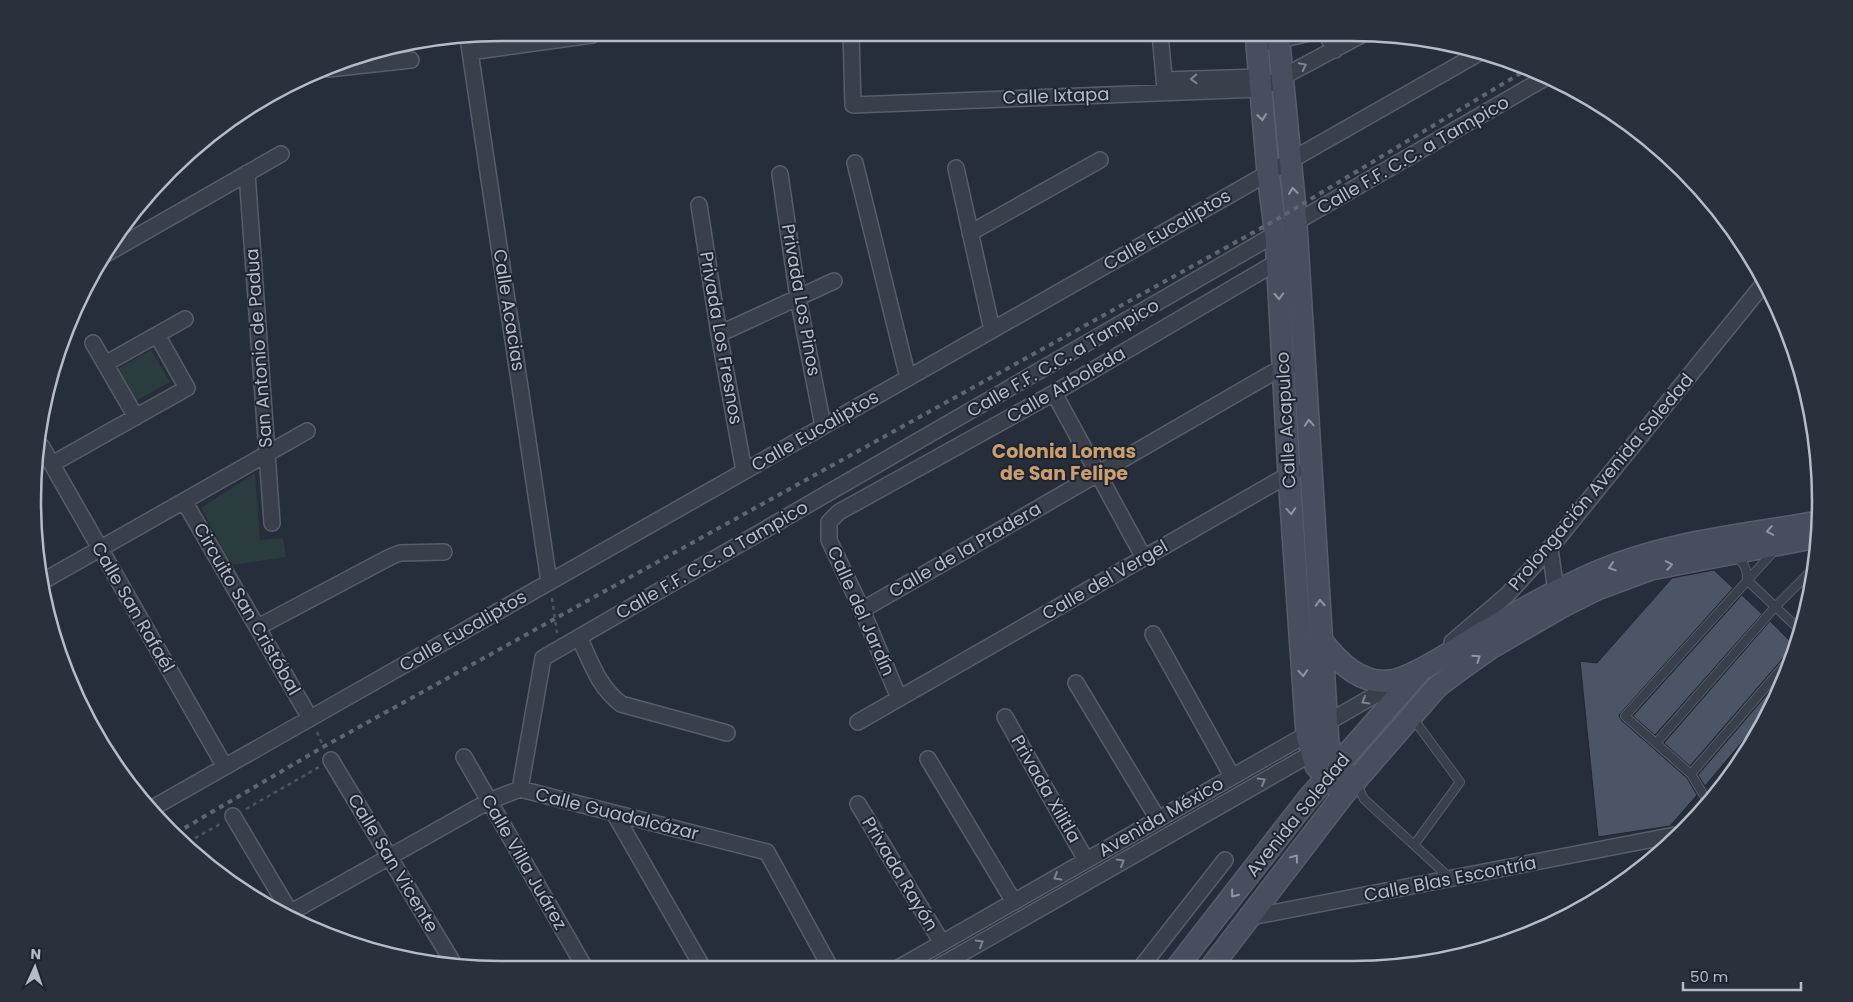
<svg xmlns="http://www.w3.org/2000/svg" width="1853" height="1002" viewBox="0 0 1853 1002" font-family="Poppins,sans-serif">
	<rect width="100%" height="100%" fill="#262d3b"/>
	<path fill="#2b3c3f" d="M151 350 170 382 137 400 118 369Z
		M255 473 260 540 283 538 286 557 232 565 201 508Z"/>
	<path fill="#4c5565" stroke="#212633" d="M1714 570 1733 588 1619 715 1621 720 1687 778 1697 795 1670 826 1598 837 1580 661 1597 663 1672 578Z
		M1742 595 1762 614 1655 735 1633 716Z
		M1770 621 1797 648 1791 649 1690 766 1664 743Z
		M1787 671 1769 710 1705 786 1698 775Z"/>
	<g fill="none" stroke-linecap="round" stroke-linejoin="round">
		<g stroke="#585d6a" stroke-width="10">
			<path id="lane" d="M1734 557C1745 562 1747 569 1747 580L1801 631
				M1412 717 1460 782 1414 845
				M1656 743 1775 607 1816 566
				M1691 774 1625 716 1774 551
				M1356 783 1364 799 1451 879
				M1709 804 1691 774 1795 653"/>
		</g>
		<g stroke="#585d6a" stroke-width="18">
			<path id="street" d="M851 33 853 105 1260 89 1365 33
				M1160 33 1165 89
				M1326 33 1335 50
				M468 38 549 582
				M1270 42 1310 33
				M470 52 592 35V33
				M328 69 411 60
				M1164 80 1259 77
				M855 163 908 378
				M956 168 992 330
				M247 173 272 523
				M780 174 798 298 823 426
				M699 205 719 334 744 471
				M970 233 1100 160
				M106 254 281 154
				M719 334 834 281
				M93 343 136 417
				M105 364 185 319
				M1054 393 1144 558
				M42 447 225 767
				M52 464 187 388 157 335
				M184 501 310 718
				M1550 548 1556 592
				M45 580 307 431
				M862 610 1272 373 1292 365
				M258 627 390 557 400 553 444 552
				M1153 634 1232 776
				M579 637C591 662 598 686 621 704L727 733
				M1452 642 1507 595 1550 548 1765 282
				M1076 683 1158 819
				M899 698 862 610 829 540V522L839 512 1054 393 1277 262
				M1005 717 1086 860
				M858 722 1295 471
				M464 757 585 968
				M928 759 1014 902
				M331 760 455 966
				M520 789 543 658 1545 78
				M858 804 942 943
				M149 810 1481 52
				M614 813 703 968
				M233 816 293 917
				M286 915 489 801 520 789 767 852 830 967
				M1251 917 1675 835
				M1142 966 1225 860
				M900 967 1398 682
				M938 967 1321 748"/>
		</g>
		<g stroke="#585d6a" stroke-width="24">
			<path id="secondary" d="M1256 33 1268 173 1276 236 1289 475 1307 735 1316 766 1344 794
				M1278 33 1295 209 1328 744 1338 765 1355 782
				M1322 641C1338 662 1361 685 1390 681 1410 679 1446 655 1464 644 1507 618 1551 592 1597 572 1666 542 1745 535 1818 522
				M1178 966 1307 800 1419 672
				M1212 966 1344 794 1437 687 1458 671 1492 647 1563 606 1597 589 1651 569 1817 537"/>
		</g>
		<path stroke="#48575c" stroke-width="2.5" stroke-dasharray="4 4" stroke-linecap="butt" d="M552 598 557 633
			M317 732 324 748
			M246 809 319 767
			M188 842 222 823"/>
		<use href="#lane" stroke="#3a3f4c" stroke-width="8"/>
		<use href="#street" stroke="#3a3f4c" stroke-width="15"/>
		<use href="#secondary" stroke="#484e5e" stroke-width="21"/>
		<path stroke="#5e6574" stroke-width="4" stroke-dasharray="5 5" stroke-linecap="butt" d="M176 833 323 747 1274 221 1526 70"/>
	</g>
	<defs><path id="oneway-chevron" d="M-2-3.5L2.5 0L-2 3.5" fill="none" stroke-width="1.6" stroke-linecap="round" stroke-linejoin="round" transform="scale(1.25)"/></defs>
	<g stroke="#7e8390">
		<use href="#oneway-chevron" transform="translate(1303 66) rotate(-26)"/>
		<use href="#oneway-chevron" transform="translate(1194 79) rotate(178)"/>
		<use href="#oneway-chevron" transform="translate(1365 701) rotate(150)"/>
		<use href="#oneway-chevron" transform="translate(1262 781) rotate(-30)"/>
		<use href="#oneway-chevron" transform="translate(1121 862) rotate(-30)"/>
		<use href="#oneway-chevron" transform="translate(1057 877) rotate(150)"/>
		<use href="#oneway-chevron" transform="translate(980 943) rotate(-30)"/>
	</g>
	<g stroke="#8f95a2">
		<use href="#oneway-chevron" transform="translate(1262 117) rotate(84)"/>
		<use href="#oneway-chevron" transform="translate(1293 191) rotate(-96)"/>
		<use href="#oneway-chevron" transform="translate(1279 296) rotate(87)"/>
		<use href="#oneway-chevron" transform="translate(1309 423) rotate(-94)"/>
		<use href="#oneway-chevron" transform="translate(1291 511) rotate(86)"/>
		<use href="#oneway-chevron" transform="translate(1770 531) rotate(170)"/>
		<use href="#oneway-chevron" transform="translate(1669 565) rotate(-11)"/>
		<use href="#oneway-chevron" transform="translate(1612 567) rotate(162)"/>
		<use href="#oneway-chevron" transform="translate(1320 603) rotate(-93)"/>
		<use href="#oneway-chevron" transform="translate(1477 658) rotate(-35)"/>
		<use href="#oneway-chevron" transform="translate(1303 673) rotate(86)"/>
		<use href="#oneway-chevron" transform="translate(1295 858) rotate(-53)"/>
		<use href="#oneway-chevron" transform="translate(1234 894) rotate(128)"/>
	</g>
	<g text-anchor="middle" stroke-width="4" stroke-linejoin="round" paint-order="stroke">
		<g font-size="18" fill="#b5bbc7" stroke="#1f2431">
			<text transform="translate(1056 96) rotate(-2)" y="6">Calle Ixtapa</text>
			<text transform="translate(1413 155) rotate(-30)" y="6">Calle F.F. C.C. a Tampico</text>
			<text transform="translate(1167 230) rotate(-30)" y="6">Calle Eucaliptos</text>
			<text transform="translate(801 300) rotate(80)" y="6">Privada Los Pinos</text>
			<text transform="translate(509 310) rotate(81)" y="6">Calle Acacias</text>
			<text transform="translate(721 338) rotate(80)" y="6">Privada Los Fresnos</text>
			<text transform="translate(259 348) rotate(-94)" y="6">San Antonio de Padua</text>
			<text transform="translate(1063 358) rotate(-30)" y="6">Calle F.F. C.C. a Tampico</text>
			<text transform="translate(1066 385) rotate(-30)" y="6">Calle Arboleda</text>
			<text transform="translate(1286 420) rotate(-93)" y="6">Calle Acapulco</text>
			<text transform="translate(815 431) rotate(-30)" y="6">Calle Eucaliptos</text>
			<text transform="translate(1601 482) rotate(-50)" y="6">Prolongación Avenida Soledad</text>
			<text transform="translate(965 550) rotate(-30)" y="6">Calle de la Pradera</text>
			<text transform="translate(712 560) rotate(-30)" y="6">Calle F.F. C.C. a Tampico</text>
			<text transform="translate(1105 580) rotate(-30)" y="6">Calle del Vergel</text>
			<text transform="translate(133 607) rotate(60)" y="6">Calle San Rafaél</text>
			<text transform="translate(247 609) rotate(60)" y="6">Circuito San Cristóbal</text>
			<text transform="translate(861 611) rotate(66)" y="6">Calle del Jardín</text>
			<text transform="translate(463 631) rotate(-30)" y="6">Calle Eucaliptos</text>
			<text transform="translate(1046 789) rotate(60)" y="6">Privada Xilitla</text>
			<text transform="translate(617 814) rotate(14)" y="6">Calle Guadalcázar</text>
			<text transform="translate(1298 815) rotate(-51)" y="6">Avenida Soledad</text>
			<text transform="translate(1161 817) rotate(-30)" y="6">Avenida México</text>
			<text transform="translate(524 862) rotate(60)" y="6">Calle Villa Juárez</text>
			<text transform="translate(393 863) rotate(59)" y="6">Calle San Vicente</text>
			<text transform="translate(900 874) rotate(59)" y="6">Privada Rayón</text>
			<text transform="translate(1450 879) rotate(-11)" y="6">Calle Blas Escontría</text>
		</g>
		<g font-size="19" font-weight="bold" fill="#cc9e6c" stroke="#1f2431">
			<text x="1064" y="458">Colonia Lomas<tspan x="1064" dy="22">de San Felipe</tspan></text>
		</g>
	</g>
	<path d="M0 0H1853V1002H0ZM501 41H1352A460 460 0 0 1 1812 501V501A460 460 0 0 1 1352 961H501A460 460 0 0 1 41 501V501A460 460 0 0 1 501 41Z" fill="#2b303d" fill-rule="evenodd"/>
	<path fill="none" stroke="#b5bbc7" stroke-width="2.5" d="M501 41H1352A460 460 0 0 1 1812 501V501A460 460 0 0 1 1352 961H501A460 460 0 0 1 41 501V501A460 460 0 0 1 501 41Z"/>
	<g transform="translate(35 967) rotate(3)" stroke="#1f2431" stroke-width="4" paint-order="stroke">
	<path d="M0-4L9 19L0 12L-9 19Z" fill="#b5bbc7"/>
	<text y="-8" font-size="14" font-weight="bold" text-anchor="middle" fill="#b5bbc7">N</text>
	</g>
	<path d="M1683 982v8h118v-8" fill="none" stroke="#b5bbc7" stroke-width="2.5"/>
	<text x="1690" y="982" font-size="15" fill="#b5bbc7" stroke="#1f2431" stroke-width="4" paint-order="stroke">50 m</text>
</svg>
